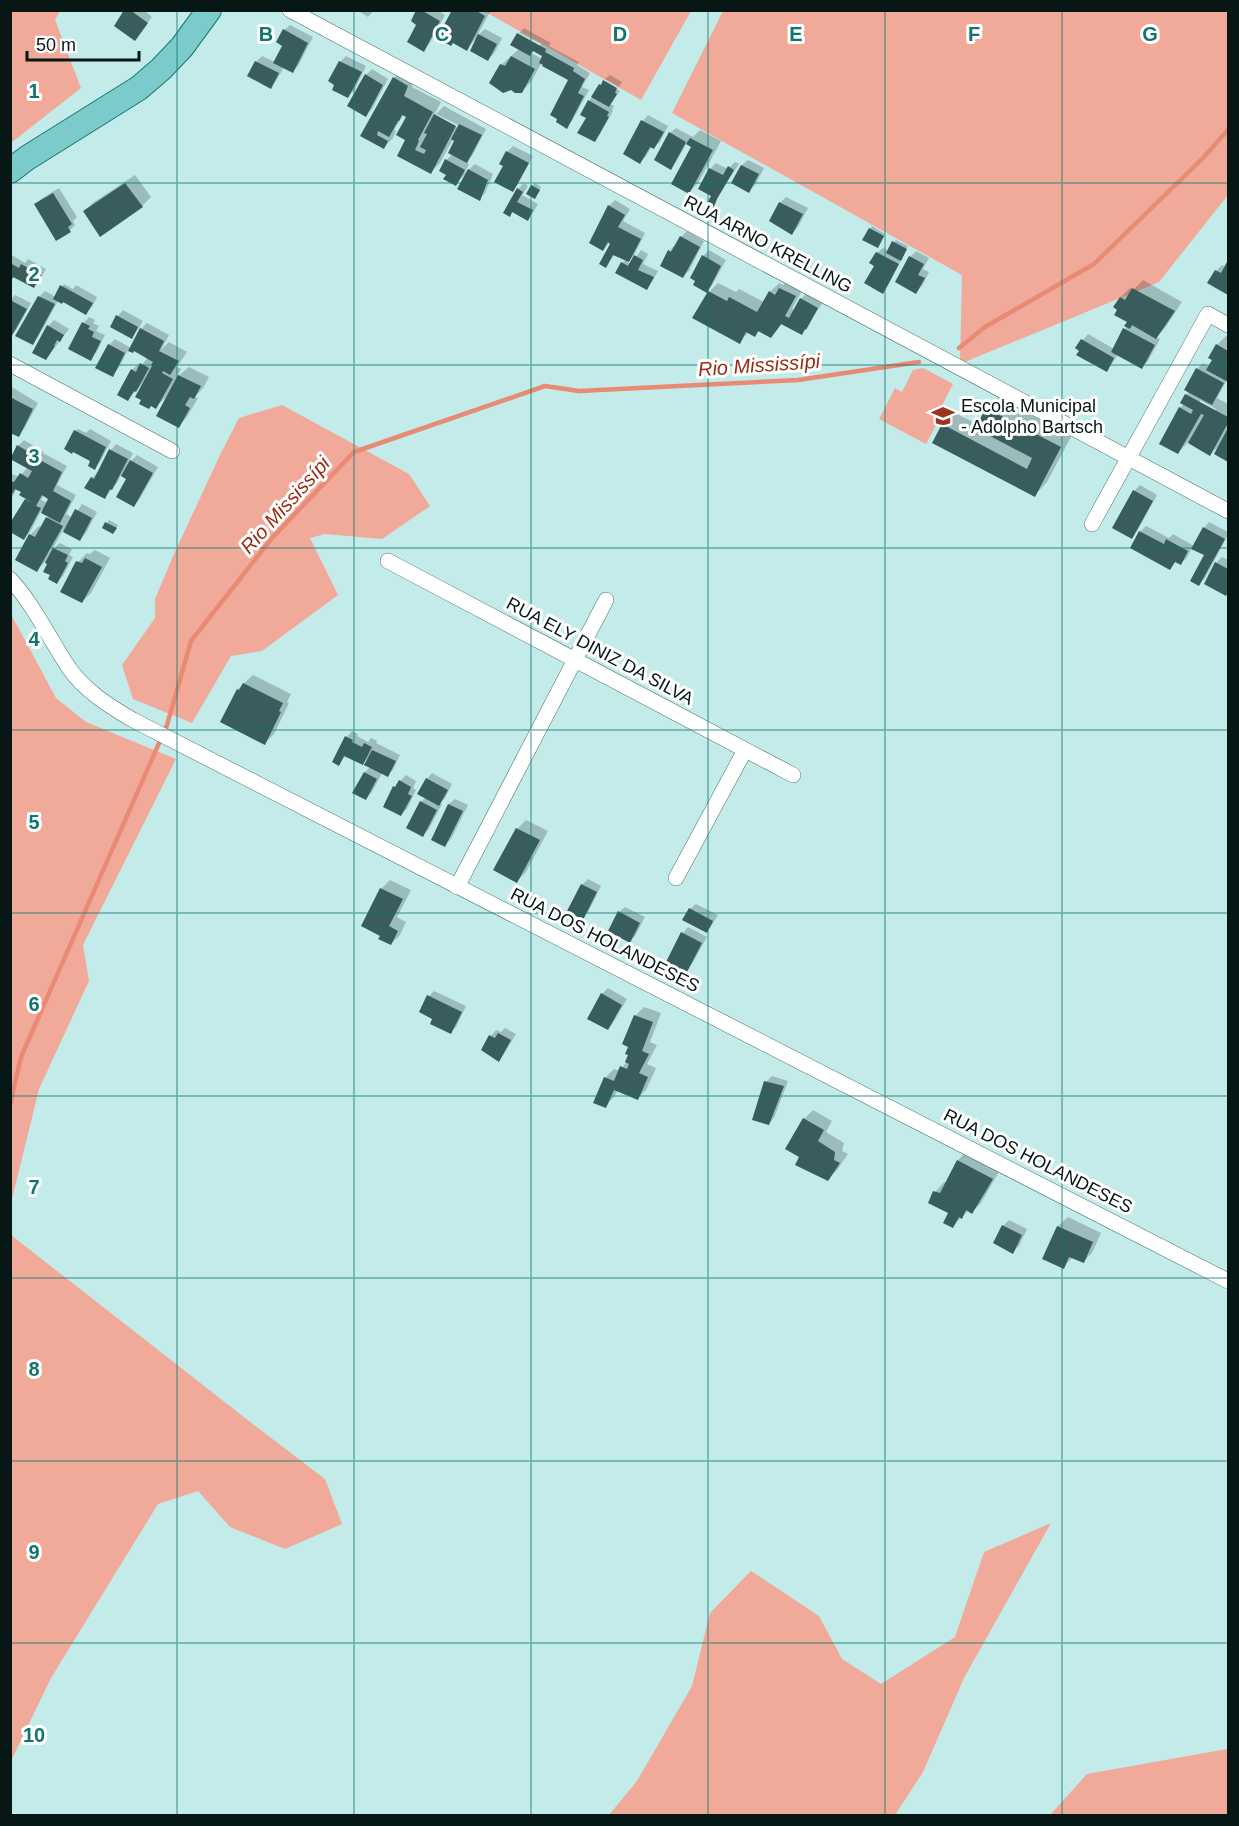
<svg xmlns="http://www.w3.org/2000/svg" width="1239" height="1826" viewBox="0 0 1239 1826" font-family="Helvetica,sans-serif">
	<rect width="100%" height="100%" fill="#c2ebe9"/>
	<path fill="#f1aa9a" d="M11 10 60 11 55 20 81 88 11 143Z
		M484 11H691L641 100Z
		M723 11H1228V195L1159 282 960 364 962 275 672 113Z
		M923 368 953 384 939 411 942 414 926 444 879 419 895 388 902 392 913 370Z
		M282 405 409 474 430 506 382 539 325 534 310 538 338 595 262 651 231 656 192 723 133 699 122 665 155 618V599L174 554 220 455 239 418Z
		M11 614 56 698 86 722 176 759 83 945 89 981 39 1089 11 1203Z
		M11 1235 258 1428 325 1479 342 1524 285 1549 230 1527 198 1491 158 1504 51 1678 11 1761Z
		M1051 1523 964 1678 923 1772 895 1815H609L637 1781 692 1686 710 1613 751 1571 819 1616 842 1659 881 1684 955 1637 984 1552Z
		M1228 1747V1815H1050L1087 1774 1227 1749Z"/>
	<path fill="#0003" fill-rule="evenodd" d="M126 10H144L152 17 135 39Z
		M357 10H374L368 17Z
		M418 10H437L445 15 429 44 423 50 418 24Z
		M454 10H491L477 36 485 29 502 38 494 54 488 59 477 38 466 49Z
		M290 25 313 37 298 66 292 71 284 67 276 81 270 87 249 76 256 62 262 56 275 62 284 45V30Z
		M524 28 551 43 549 46 579 62 577 65 590 73 582 87 589 90 572 121 566 127 560 119 570 80 542 62 531 82 522 91 501 65 520 48 539 47 541 44 519 33ZM534 50 544 56 542 59 531 53Z
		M346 56 366 66 354 91 348 96 340 62Z
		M372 69 388 79 372 109 366 115V75Z
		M403 69 416 76 412 87 441 102 434 115 436 114V117L462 130 464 128 436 114 444 106 486 129 472 156 466 162 469 164 464 174 475 164 493 174 485 193 479 199 466 173 456 184 447 174 446 160 453 154 456 140 453 139 440 163 431 172 399 155 407 139 408 116 404 114 394 130 396 131 393 138 384 147 362 136 394 78Z
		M610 75 622 82 619 87 621 88 605 79Z
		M603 82 620 91 610 104 614 106 612 110 613 111 600 134 594 140 589 101Z
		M648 115 668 126 660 142 654 147 652 146 646 156 640 162 643 121Z
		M676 128 693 137 700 130 721 141 698 183 689 192 693 146 687 143 676 162 671 168 670 133Z
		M513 146 533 156 518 184 513 190 505 166 507 152Z
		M748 160 764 168 755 185 749 191 734 183 742 165Z
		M735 162 739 164 718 196 710 215 713 197 710 169 716 163 728 169Z
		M135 175 151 197 142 206 85 211 94 202Z
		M524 183 528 186 522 195 538 204 533 213 528 219 513 211 510 215 518 189Z
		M535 183 541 187 538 194 532 186Z
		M59 188 77 217 73 221 75 225 70 230 36 205 41 199Z
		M786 197 808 208 798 227 792 233 771 221 780 203Z
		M615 200 630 209 623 221 645 233 634 255 627 262 631 264 641 250 648 254 643 264 658 271 652 282 646 288 622 263 626 259 615 254 606 266 613 239 603 249 609 206Z
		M872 226 885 234 880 244 870 229Z
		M687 231 704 241 689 271 683 276 669 251 675 245 676 246 681 237Z
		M896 240 908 246 888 286 883 292 876 265 877 253 883 248 889 251Z
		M709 250 726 260 711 287 707 291 703 256Z
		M916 251 929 258 923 269 929 272 922 286 916 292 910 257Z
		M10 254 25 263 28 259 46 269 39 281 34 287 15 276 10 281Z
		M1228 263V293L1209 283 1216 271 1222 265 1226 267Z
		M789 279 804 287 792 309 795 310 801 299 807 293 823 302 807 327 802 333 783 323 771 337 760 330 755 336 749 332 739 342 694 318 710 291 718 283 736 292 739 289 764 302 770 292 779 283 783 285Z
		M1143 280 1182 302 1165 328 1156 337 1160 339 1148 361 1142 367 1118 354 1112 364 1107 370 1077 347 1088 334 1114 349 1129 322 1119 309 1121 297 1130 288 1133 290Z
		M64 284 73 289 76 285 97 297 92 307 86 313 63 301H58L38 337 33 343 39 297 45 291 56 297Z
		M15 295 31 303 17 329 11 335 10 300Z
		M123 310 143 321 137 331 132 337 118 316Z
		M89 317 95 320 93 323 99 326 96 331 105 335 96 353 90 359 84 323Z
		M54 320 69 329 46 359 48 326Z
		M147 323 169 335 161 350 169 342 187 352 177 367 181 369 177 377 189 367 209 377 203 388 195 397 198 398 187 417 178 426 167 396 156 407 144 382 128 399 119 394 132 370 138 364 141 366 148 357 134 350 132 352 128 350 118 369 112 375 109 345 115 339 131 348 141 329Z
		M1226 336 1228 337V381L1227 380 1217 398 1228 404V428L1227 431H1228V460L1216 454 1220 445 1210 454 1188 442 1178 453 1180 408 1184 404 1186 395 1190 391 1197 369 1203 363 1210 367 1217 345ZM1200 400 1216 409 1215 412 1200 404Z
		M10 386 38 403 24 429 18 435 10 431Z
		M999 397 1072 435 1047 482 1035 495 943 425 955 413 979 425 987 409Z
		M78 429 86 433 90 429 111 441 100 462 94 468 75 431Z
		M24 440 44 452 43 453 67 466 57 485 76 495 66 514 73 518 82 504 97 512 86 533 80 539 63 530 52 550 60 543 72 549 69 555 73 557 63 576 57 582 52 575 49 564 45 562 36 570 30 535 39 526 42 528 49 516 41 511 30 532 24 538 10 526 27 498 23 492 17 489 10 501V473L19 477 28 467 12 458 18 446ZM44 495 50 498 48 503 41 500Z
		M116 444 133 453 127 465 137 455 158 467 139 500 134 505 128 479 121 475 117 483 105 497 92 478 98 472 99 473 111 450Z
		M1140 485 1157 495 1137 531 1131 537 1114 528 1134 491Z
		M109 520 118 525 115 530 104 528Z
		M1209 522 1228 532V535L1205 578 1199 584 1206 555 1192 547 1187 558 1181 563 1176 561 1170 568 1140 532 1146 526 1169 538 1173 534 1194 546 1204 528Z
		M95 550 110 558 91 593 82 602 78 562 87 553 90 554Z
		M1222 557 1228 560V592L1226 594 1206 584 1217 562Z
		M253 675 291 694 287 702 289 703 274 734 265 743 238 689Z
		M352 731 358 734 357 736 368 742 371 738 377 741 376 743 400 755 393 770 387 775 382 773 372 792 366 798 365 772 370 767 368 758 362 763 346 755 339 764 334 761 347 737Z
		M432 773 452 784 445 798 440 803 442 804 429 829 423 835 421 802 426 797 427 779Z
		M406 775 416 781 413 788 416 790 407 809 401 814 395 787Z
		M455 799 468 805 451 839 445 845 433 839 449 804Z
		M526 820 548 831 526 872 517 881 495 869 517 829Z
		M588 879 601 886 588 912 583 918 582 885Z
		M390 880 411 890 397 917 406 922 400 935 391 944 381 889Z
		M696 904 718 915 712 925 707 931 690 909Z
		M625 907 645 917 635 936 629 941 619 912Z
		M688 927 707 937 692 964 686 970 683 933Z
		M608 988 627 999 613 1023 608 1029 602 994Z
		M434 991 466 1006 456 1027 450 1032 434 1018 429 996Z
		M644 1007 661 1013 650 1042 657 1045 647 1064 656 1068 646 1090 637 1099 618 1090 614 1097 605 1106V1078L614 1069 620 1071 627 1061 635 1016Z
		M505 1028 516 1034 504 1054 499 1060 483 1049 491 1036 496 1030 501 1032Z
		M772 1076 788 1081 774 1118 768 1124 766 1082Z
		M813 1110 832 1121 826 1132 844 1143 842 1151 848 1154 837 1170 828 1179 801 1157 804 1119Z
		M967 1151 1000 1170 981 1203 972 1212 969 1210 953 1226 951 1213 935 1192 944 1182 946 1183 958 1160Z
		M1068 1217 1101 1233 1092 1253 1083 1262 1072 1258 1063 1267 1044 1258 1058 1226Z
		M1009 1220 1027 1229 1019 1246 1013 1252 1003 1226Z"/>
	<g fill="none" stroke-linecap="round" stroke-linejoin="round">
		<path stroke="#e88a74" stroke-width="4.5" d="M959 348 985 327 1094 264 1202 159 1228 130
			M10 1105 21 1057 167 725 191 641 272 538 354 452 545 386 579 391 798 380 919 362"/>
	</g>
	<path fill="#385d5c" d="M124 10H130L148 23 135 41 114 26Z
		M416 10H421L440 21 424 52 407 42 416 25 411 21Z
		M452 10H475L485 16 467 51 453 43 451 46 437 38Z
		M283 29 308 43 293 73 273 63 282 46 276 42Z
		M517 33 546 49 545 52 574 68 573 71 585 79 578 93 584 96 567 129 556 122 557 119 550 115 568 80 542 66 543 65 539 63 542 56 533 51 530 56 510 45Z
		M478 34 497 44 488 61 470 51Z
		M511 56 535 69 522 93H515L511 90 503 93 489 83 500 64 505 66Z
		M255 61 279 73 271 89 247 76Z
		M339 61 362 72 348 98 332 90 334 85 328 81Z
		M365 74 383 85 366 117 347 106Z
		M393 77 408 86 404 96 433 112 418 140 419 141 415 150 424 154 426 150 420 147 427 134 424 133 434 114 456 126 431 174 397 156 405 140 396 135 406 117 402 115 399 121H398L389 137 378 131 377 135 388 141 384 149 360 136Z
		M603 80 617 88 615 93 617 94 609 107 591 97 599 84 601 85Z
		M588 100 609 112 607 116 609 117 595 142 577 133 586 118 580 115Z
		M641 120 664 132 654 149 650 147 640 164 623 154Z
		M459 124 482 135 467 163 448 153 454 141 451 139Z
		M669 132 686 142 671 170 654 160Z
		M690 138 713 150 689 194 671 184 691 147 686 144Z
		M506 151 529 163 513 192 494 182 503 166 499 164Z
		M445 159 465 170 456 186 443 179 446 175 439 171Z
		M741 165 759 174 749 193 731 183Z
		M728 166 734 170 717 199 710 217 702 212 711 196 698 189 709 168 723 175Z
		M468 169 488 180 480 201 457 189Z
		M125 183 143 207 100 237 83 211Z
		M531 185 540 190 535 199 526 194Z
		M517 188 523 192 517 202 533 210 528 221 512 212 510 217 503 213Z
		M53 193 72 224 68 227 71 232 56 241 34 204Z
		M779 202 803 214 792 235 769 221Z
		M608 205 625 215 618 227 641 239 629 262 613 255 606 268 599 264 610 244 608 242 603 251 589 243Z
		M869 228 884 236 878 248 862 240Z
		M680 236 700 247 683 278 660 266 668 250 671 252Z
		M892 241 907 249 901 261 886 253Z
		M876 252 899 264 883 294 864 283 874 266 869 263Z
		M634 255 643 260 638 270 654 277 647 290 615 273 621 262 628 266Z
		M702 255 721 266 708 291 727 301 729 297 757 312 769 291 775 295 779 288 796 296 785 316 789 318 800 298 818 308 806 330 805 329 802 335 781 324 771 338 758 331 755 337 746 332 740 344 692 318 707 293 693 285 695 281 690 278Z
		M909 256 924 264 918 275 925 278 916 294 895 282Z
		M1228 260V295L1207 283 1215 270 1221 273Z
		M10 263 19 268 21 264 41 275 34 288 13 277 10 283Z
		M60 285 93 303 86 315 63 302 62 304 53 299Z
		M1132 288 1175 311 1156 339 1132 325 1130 329 1124 326 1127 322 1114 315 1117 310 1113 307 1120 297 1125 300Z
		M38 296 55 304 33 345 15 336Z
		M10 300 27 309 10 339Z
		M116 315 138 327 132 339 110 327Z
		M82 322 90 326 88 329 94 332 92 337 101 341 91 361 68 349Z
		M47 325 64 335 60 342 57 340 54 346H55L46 360 32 353Z
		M140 328 164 341 159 351 179 361 170 375 163 371 162 373 173 379 156 409 151 406 149 409 139 404 141 400 135 397 152 366 151 365 153 362 134 351 133 353 128 351Z
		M1123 328 1155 345 1142 369 1111 352Z
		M1081 339 1114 358 1107 372 1076 355 1079 351 1075 348Z
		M108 344 125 353 113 377 95 368Z
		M1216 344 1228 351V382L1206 370 1212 360 1208 358Z
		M140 363 149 368 136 392 134 391 128 401 117 395 131 369 136 372Z
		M1196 368 1224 383 1212 405 1184 390Z
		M178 375 201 386 194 399 190 397 185 405 190 408 179 428 156 416Z
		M1185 394 1228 417V423L1210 456 1188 443 1204 415 1201 414 1178 454 1159 444 1179 407 1191 414 1193 410 1180 403Z
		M10 397 33 409 19 437 10 433Z
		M986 408 1061 447 1035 497 932 443 942 424 1027 469 1032 458 975 428Z
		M1228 428V462L1214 454Z
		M74 430 106 447 95 470 88 466 90 461 73 452 72 454 64 449Z
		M17 445 39 458 38 459 62 472 53 491 71 501 60 523 41 513 48 499 42 495 36 506 41 508 24 540 10 532V523L25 499 33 503 19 495 21 492 15 489 10 498V481L14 482 20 473 28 478 32 471 10 459Z
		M109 449 128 459 112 490 110 489 105 499 84 488 91 477 94 479Z
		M130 460 153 473 134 507 116 497 126 479 121 476Z
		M1133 490 1153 501 1132 539 1112 528Z
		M75 509 92 518 80 541 63 532Z
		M46 517 63 526 37 572 15 560 29 534 35 537Z
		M105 522 117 528 113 534 102 528Z
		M1203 527 1225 539 1199 586 1190 581 1204 555 1191 549Z
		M1139 531 1164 544 1166 539 1188 551 1181 565 1175 562 1170 570 1130 548Z
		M53 548 68 555 65 561 68 563 57 584 48 579 50 575 43 572 47 564 45 563Z
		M85 558 102 567 82 603 60 592 76 561 82 563Z
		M1215 562 1228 569V592L1226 596 1204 584Z
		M243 683 283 703 279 711 281 712 265 745 220 722 237 689 239 690Z
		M345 736 353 740 352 742 362 747 364 743 372 747 363 765 344 756 339 766 332 762Z
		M372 750 396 761 388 777 364 765Z
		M364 772 377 779 366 800 352 793Z
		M426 778 448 790 439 806 417 794Z
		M399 780 411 787 408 794 412 796 401 816 383 807 393 786 395 787Z
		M420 801 437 810 423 837 406 828Z
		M448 804 463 811 445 847 431 840Z
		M516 828 540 840 517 883 493 870Z
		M581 884 597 892 583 920 567 911Z
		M380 888 403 899 389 926 398 931 391 945 378 939 380 936 361 926Z
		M689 908 713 921 707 933 682 920Z
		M618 911 640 923 630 943 608 931Z
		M681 932 702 943 687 972 666 962Z
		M601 993 622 1005 608 1030 587 1019Z
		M427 995 462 1012 451 1034 430 1024 432 1019 419 1012Z
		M634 1015 653 1022 642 1051 649 1054 639 1073 648 1077 638 1100 614 1090 606 1108 593 1103 604 1077 614 1081 620 1066 627 1069 629 1064 625 1062 628 1055 625 1054 628 1047 622 1044Z
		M498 1033 511 1040 499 1062 481 1050 489 1035 495 1038Z
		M764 1081 784 1086 769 1125 752 1120Z
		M803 1118 824 1130 818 1141 835 1152 834 1160 840 1163 828 1181 795 1165 799 1157 785 1149Z
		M957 1160 993 1179 972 1214 966 1210 962 1219 959 1217 953 1228 943 1223 948 1213 928 1203 933 1191 940 1193Z
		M1002 1225 1022 1235 1013 1254 993 1243Z
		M1057 1226 1093 1242 1084 1263 1069 1257 1064 1269 1042 1259Z"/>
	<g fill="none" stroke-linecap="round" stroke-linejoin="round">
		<g stroke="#496f6e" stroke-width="16">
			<path id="street" d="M290 10 1228 511
				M10 364 172 451
				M1092 524 1208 314 1228 325
				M388 561 793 775
				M10 579C34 605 49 638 69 668 85 691 109 706 133 720L1228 1281
				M676 878 745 750
				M457 887 606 600"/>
		</g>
		<g stroke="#197574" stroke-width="26">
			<path id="primary" d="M10 171 27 158 139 88 161 69 182 47 209 10"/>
		</g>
		<use href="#street" stroke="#fff" stroke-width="15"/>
		<use href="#primary" stroke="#7bcbca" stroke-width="24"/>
	</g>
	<path fill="none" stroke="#0f766e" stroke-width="1.5" stroke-opacity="0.55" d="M177 10V1816M354 10V1816M531 10V1816M708 10V1816M885 10V1816M1062 10V1816M10 183H1228M10 365H1228M10 548H1228M10 730H1228M10 913H1228M10 1096H1228M10 1278H1228M10 1461H1228M10 1643H1228"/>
	<defs>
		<g id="school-bare" transform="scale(1.8)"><path d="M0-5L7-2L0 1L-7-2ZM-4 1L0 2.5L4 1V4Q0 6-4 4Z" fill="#9c331c" stroke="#fff" stroke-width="2.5" paint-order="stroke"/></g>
	</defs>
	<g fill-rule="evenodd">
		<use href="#school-bare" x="943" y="416"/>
	</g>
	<g text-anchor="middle" stroke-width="6" stroke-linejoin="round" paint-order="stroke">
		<g font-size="18" fill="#071716" stroke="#fff">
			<text transform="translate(768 244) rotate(28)" y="6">RUA ARNO KRELLING</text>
			<text transform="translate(600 651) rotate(28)" y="6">RUA ELY DINIZ DA SILVA</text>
			<text transform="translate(605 940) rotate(27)" y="6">RUA DOS HOLANDESES</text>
			<text transform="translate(1038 1161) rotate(27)" y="6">RUA DOS HOLANDESES</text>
		</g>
		<g font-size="18" fill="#071716" stroke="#fff" text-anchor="start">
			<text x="961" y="412">Escola Municipal<tspan x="961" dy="21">- Adolpho Bartsch</tspan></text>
		</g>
		<g font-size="20" font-style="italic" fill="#992b12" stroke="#fff">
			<text transform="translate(759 365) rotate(-4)" y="7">Rio Mississípi</text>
			<text transform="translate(285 505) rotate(-48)" y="7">Rio Mississípi</text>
		</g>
	</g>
	<g font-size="20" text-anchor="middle" font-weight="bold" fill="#0f766e" stroke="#fff" stroke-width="6" stroke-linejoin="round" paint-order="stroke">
		<text x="266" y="41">B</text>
		<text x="442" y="41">C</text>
		<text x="620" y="41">D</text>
		<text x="796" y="41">E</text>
		<text x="974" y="41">F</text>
		<text x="1150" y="41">G</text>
		<text x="34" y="98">1</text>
		<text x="34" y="281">2</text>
		<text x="34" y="463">3</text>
		<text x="34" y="646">4</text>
		<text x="34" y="829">5</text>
		<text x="34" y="1011">6</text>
		<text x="34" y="1194">7</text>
		<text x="34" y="1376">8</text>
		<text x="34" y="1559">9</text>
		<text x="34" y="1742">10</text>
	</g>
	<rect width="1239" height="1826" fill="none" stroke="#071716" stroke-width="24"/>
	<path d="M27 51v9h112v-9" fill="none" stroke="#071716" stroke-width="3"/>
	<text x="36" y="51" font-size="18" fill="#071716" stroke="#ffffff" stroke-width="4.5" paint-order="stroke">50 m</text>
</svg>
